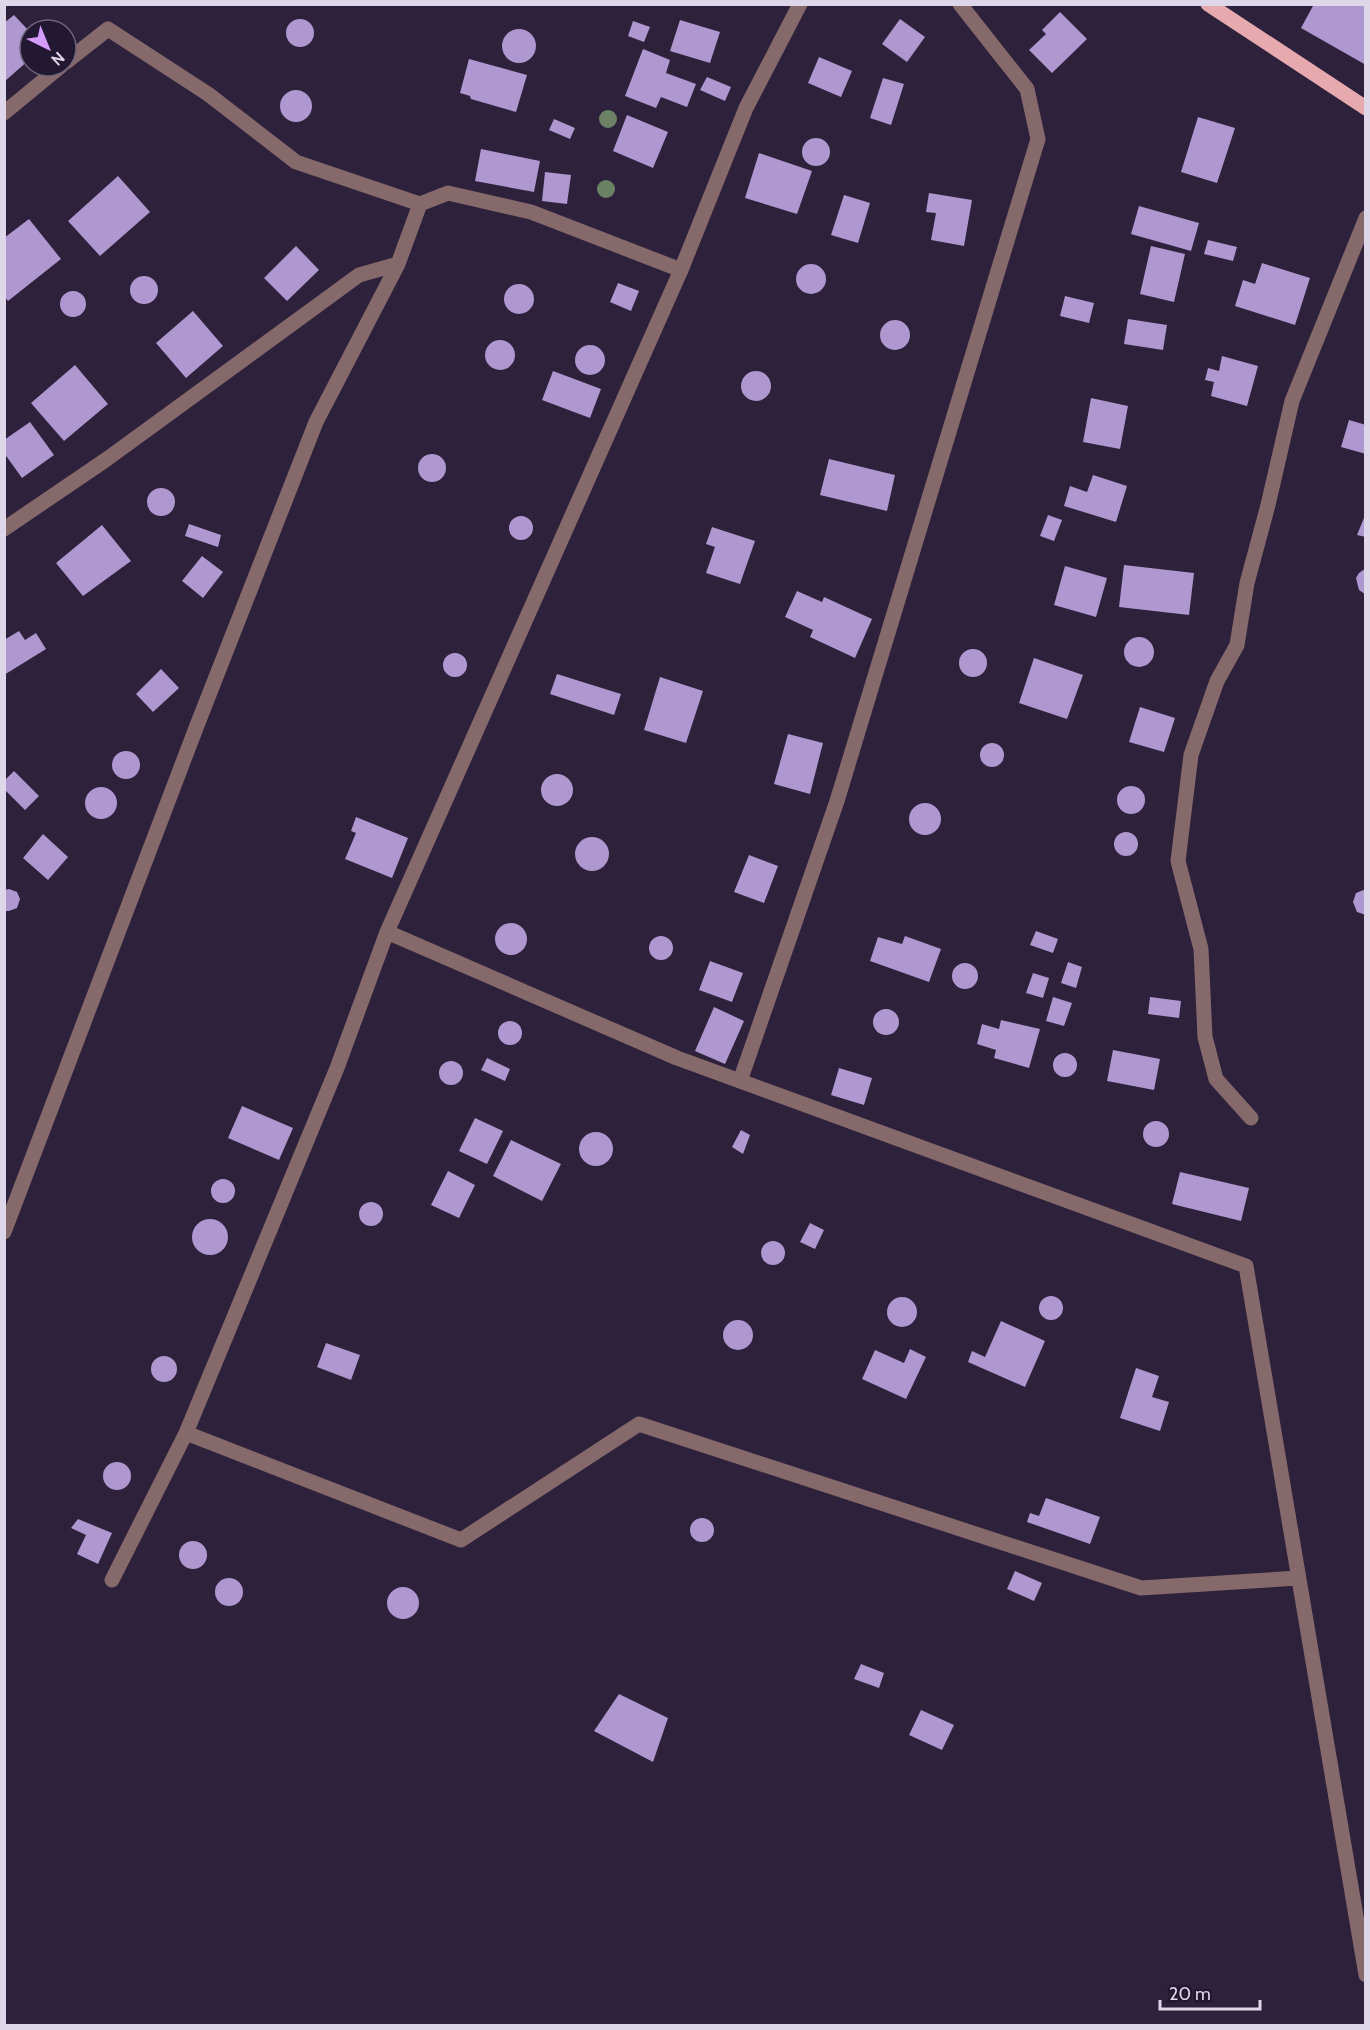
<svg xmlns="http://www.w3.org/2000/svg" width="1370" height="2030" viewBox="0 0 1370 2030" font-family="Cabin,sans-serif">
	<rect width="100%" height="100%" fill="#2d213c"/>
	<path fill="#af97cf" d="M1314 4H1366V65L1301 28Z
		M1060 12 1087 39 1052 73 1029 50 1046 34 1042 30Z
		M14 15 30 32V59L4 82V23Z
		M900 19 925 37 907 62 882 44Z
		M286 33a14 14 0 1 1 28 0a14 14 0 1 1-28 0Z
		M680 20 720 32 710 63 670 51Z
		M633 21 650 27 644 42 628 36Z
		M502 46a17 17 0 1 1 34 0a17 17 0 1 1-34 0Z
		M643 49 670 60 666 73 696 84 687 107 661 97 656 108 625 96Z
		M819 57 852 71 841 97 808 83Z
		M469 59 527 75 516 112 471 99 470 96 460 93Z
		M707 77 731 87 725 101 700 90Z
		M883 78 904 84 891 125 870 118Z
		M280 106a16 16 0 1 1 32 0a16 16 0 1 1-32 0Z
		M627 115 668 132 653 168 613 151Z
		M1198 117 1235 128 1217 183 1181 172Z
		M554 119 575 128 570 139 549 130Z
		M802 152a14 14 0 1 1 28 0a14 14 0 1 1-28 0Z
		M481 149 540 161 534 192 475 181Z
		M759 153 812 171 797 214 745 198Z
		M545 172 571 175 567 204 542 201Z
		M118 176 150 212 100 256 68 221Z
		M929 193 972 200 964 246 931 240 936 213 926 212Z
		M844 195 870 203 858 243 831 235Z
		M1139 206 1199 223 1191 251 1131 234Z
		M29 219 61 259 8 301 4 296V238Z
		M1208 240 1237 247 1233 261 1204 254Z
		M296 246 319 270 287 301 264 278Z
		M1151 246 1185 254 1174 302 1140 294Z
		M1262 263 1310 278 1295 325 1235 306 1243 280 1255 284Z
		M796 279a15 15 0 1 1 30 0a15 15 0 1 1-30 0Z
		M130 290a14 14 0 1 1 28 0a14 14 0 1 1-28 0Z
		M618 283 639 291 631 311 610 302Z
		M504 299a15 15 0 1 1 30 0a15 15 0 1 1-30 0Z
		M60 304a13 13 0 1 1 26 0a13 13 0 1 1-26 0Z
		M1065 296 1094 303 1089 323 1060 316Z
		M193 311 223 346 186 378 156 343Z
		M1128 319 1167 325 1163 350 1124 344Z
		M880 335a15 15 0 1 1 30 0a15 15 0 1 1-30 0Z
		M485 355a15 15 0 1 1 30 0a15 15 0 1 1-30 0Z
		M575 360a15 15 0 1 1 30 0a15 15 0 1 1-30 0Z
		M1222 356 1258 366 1247 406 1211 396 1214 382 1205 380 1208 368 1219 371Z
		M75 365 108 404 64 441 31 403Z
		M741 386a15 15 0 1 1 30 0a15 15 0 1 1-30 0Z
		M553 371 601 389 590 418 542 400Z
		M1091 398 1128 406 1120 449 1083 442Z
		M1349 420 1366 425V454L1341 447Z
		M30 422 54 455 22 478 4 453V440Z
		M418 468a14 14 0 1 1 28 0a14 14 0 1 1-28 0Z
		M829 459 895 475 887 511 820 495Z
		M1093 475 1127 486 1116 522 1064 506 1070 486 1087 492Z
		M147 502a14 14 0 1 1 28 0a14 14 0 1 1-28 0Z
		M1366 513V537L1357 535Z
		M1048 515 1062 520 1054 541 1040 536Z
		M509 528a12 12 0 1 1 24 0a12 12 0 1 1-24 0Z
		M189 524 221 535 218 547 185 536Z
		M102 525 131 561 83 596 56 563Z
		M712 527 755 541 740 584 706 573 715 547 706 544Z
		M202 556 223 572 203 598 182 581Z
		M1124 565 1194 573 1189 615 1119 607Z
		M1065 566 1107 578 1096 617 1054 605Z
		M1366 568V595L1359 590 1356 578 1359 573Z
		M797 591 822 602 824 597 872 619 855 658 810 637 813 630 785 617Z
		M19 631 25 640 36 633 46 649 4 675V640Z
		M1124 652a15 15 0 1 1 30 0a15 15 0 1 1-30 0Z
		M959 663a14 14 0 1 1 28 0a14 14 0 1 1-28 0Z
		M443 665a12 12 0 1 1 24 0a12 12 0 1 1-24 0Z
		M1034 658 1083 675 1067 719 1019 703Z
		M161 669 179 688 153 712 136 694Z
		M557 674 621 694 614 715 550 694Z
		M660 677 703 691 686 743 644 730Z
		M1140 707 1175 718 1164 752 1129 742Z
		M788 734 823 743 810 794 774 784Z
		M980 755a12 12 0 1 1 24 0a12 12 0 1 1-24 0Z
		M112 765a14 14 0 1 1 28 0a14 14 0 1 1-28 0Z
		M14 771 39 796 25 810 4 789V781Z
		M541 790a16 16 0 1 1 32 0a16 16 0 1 1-32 0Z
		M1117 800a14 14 0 1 1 28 0a14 14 0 1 1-28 0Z
		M85 803a16 16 0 1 1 32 0a16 16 0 1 1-32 0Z
		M909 819a16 16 0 1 1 32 0a16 16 0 1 1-32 0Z
		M356 817 408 838 392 878 345 859 356 833 351 831Z
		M1114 844a12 12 0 1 1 24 0a12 12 0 1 1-24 0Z
		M43 834 68 857 48 880 23 858Z
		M575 854a17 17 0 1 1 34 0a17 17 0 1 1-34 0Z
		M749 855 778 866 764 903 734 892Z
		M9 889 17 892 20 899 17 908 9 911H4V890Z
		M1366 889V915L1357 912 1353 902 1356 893Z
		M495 939a16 16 0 1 1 32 0a16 16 0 1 1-32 0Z
		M1036 931 1058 939 1053 953 1030 945Z
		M649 948a12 12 0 1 1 24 0a12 12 0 1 1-24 0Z
		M905 936 941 949 929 982 870 961 878 937 902 944Z
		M710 961 743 973 732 1002 699 990Z
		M1068 962 1082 967 1076 988 1061 983Z
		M952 976a13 13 0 1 1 26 0a13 13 0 1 1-26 0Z
		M1033 973 1049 978 1043 998 1026 993Z
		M1053 997 1072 1003 1064 1026 1046 1021Z
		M1150 997 1181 1001 1179 1018 1148 1014Z
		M714 1007 744 1021 725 1064 695 1051Z
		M873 1022a13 13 0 1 1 26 0a13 13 0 1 1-26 0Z
		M1001 1020 1040 1029 1029 1068 994 1058 996 1050 977 1044 982 1024 999 1029Z
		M498 1033a12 12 0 1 1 24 0a12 12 0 1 1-24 0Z
		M1113 1050 1160 1059 1154 1090 1107 1081Z
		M1053 1065a12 12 0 1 1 24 0a12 12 0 1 1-24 0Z
		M487 1058 510 1069 505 1081 481 1070Z
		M439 1073a12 12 0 1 1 24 0a12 12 0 1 1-24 0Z
		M839 1068 872 1078 864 1105 831 1095Z
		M242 1106 293 1128 279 1160 228 1138Z
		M475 1118 503 1131 487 1164 459 1151Z
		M1143 1134a13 13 0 1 1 26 0a13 13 0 1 1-26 0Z
		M741 1130 750 1135 743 1154 732 1147Z
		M579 1149a17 17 0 1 1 34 0a17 17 0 1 1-34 0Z
		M511 1140 561 1164 542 1201 493 1176Z
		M448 1171 475 1185 459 1218 431 1205Z
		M1180 1172 1249 1188 1241 1221 1172 1204Z
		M211 1191a12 12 0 1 1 24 0a12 12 0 1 1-24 0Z
		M359 1214a12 12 0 1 1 24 0a12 12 0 1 1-24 0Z
		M192 1237a18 18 0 1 1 36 0a18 18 0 1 1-36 0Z
		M810 1223 824 1230 815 1249 800 1242Z
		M761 1253a12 12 0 1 1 24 0a12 12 0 1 1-24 0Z
		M1039 1308a12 12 0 1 1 24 0a12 12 0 1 1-24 0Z
		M887 1312a15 15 0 1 1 30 0a15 15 0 1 1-30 0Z
		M723 1335a15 15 0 1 1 30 0a15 15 0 1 1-30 0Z
		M1001 1321 1045 1341 1025 1387 968 1362 972 1351 985 1357Z
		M326 1343 360 1355 351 1380 317 1367Z
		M910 1349 926 1357 906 1399 862 1379 875 1350 904 1363Z
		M151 1369a13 13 0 1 1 26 0a13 13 0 1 1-26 0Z
		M1136 1368 1159 1376 1152 1397 1169 1402 1160 1431 1120 1418Z
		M103 1476a14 14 0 1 1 28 0a14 14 0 1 1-28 0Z
		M1046 1498 1100 1517 1090 1544 1027 1522 1030 1513 1039 1516Z
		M690 1530a12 12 0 1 1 24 0a12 12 0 1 1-24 0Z
		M78 1519 112 1533 98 1564 77 1554 86 1535 71 1528Z
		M179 1555a14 14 0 1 1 28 0a14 14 0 1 1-28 0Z
		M1015 1571 1042 1583 1034 1601 1007 1589Z
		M215 1592a14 14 0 1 1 28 0a14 14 0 1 1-28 0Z
		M387 1603a16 16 0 1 1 32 0a16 16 0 1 1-32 0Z
		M861 1664 884 1673 879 1688 854 1679Z
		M619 1694 668 1718 653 1762 594 1731Z
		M921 1710 954 1725 942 1750 909 1735Z"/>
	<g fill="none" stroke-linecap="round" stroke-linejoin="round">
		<path stroke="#86696b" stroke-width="15" d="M66 62 108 29 208 94 296 162 420 204
			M4 113 61 66
			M4 529 107 459 359 275 398 264 420 204 448 193 531 212 681 270
			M387 932 677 1058 1246 1266 1366 1975
			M740 1081 837 801 1038 139 1027 89 960 4
			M1251 1118 1216 1079 1205 1037 1201 949 1178 861 1191 755 1217 681 1237 645 1247 583 1268 505 1292 401 1366 218
			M4 1232 196 728 316 422 398 264
			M186 1433 461 1540 639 1424 1141 1588 1298 1578
			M112 1580 186 1433 337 1068 387 932 681 270 746 108 800 4"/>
		<path stroke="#e5a9ae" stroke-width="15" d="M1208 4 1366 108"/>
	</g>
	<g fill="#6c8265">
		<circle cx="608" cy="119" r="9"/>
		<circle cx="606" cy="189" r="9"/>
	</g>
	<rect width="1370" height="2030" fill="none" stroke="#ded7e9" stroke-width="12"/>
	<g transform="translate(48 48) rotate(137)"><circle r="28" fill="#231831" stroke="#6e647b" stroke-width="1.5"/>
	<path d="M0-4.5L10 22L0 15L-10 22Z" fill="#d39cfd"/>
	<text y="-9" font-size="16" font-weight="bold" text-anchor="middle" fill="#ded7e9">N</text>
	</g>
	<path d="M1160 2000v9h100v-9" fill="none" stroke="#ded7e9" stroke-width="3"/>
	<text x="1169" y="2000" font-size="18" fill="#ded7e9" stroke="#231831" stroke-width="4.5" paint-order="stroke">20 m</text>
</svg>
